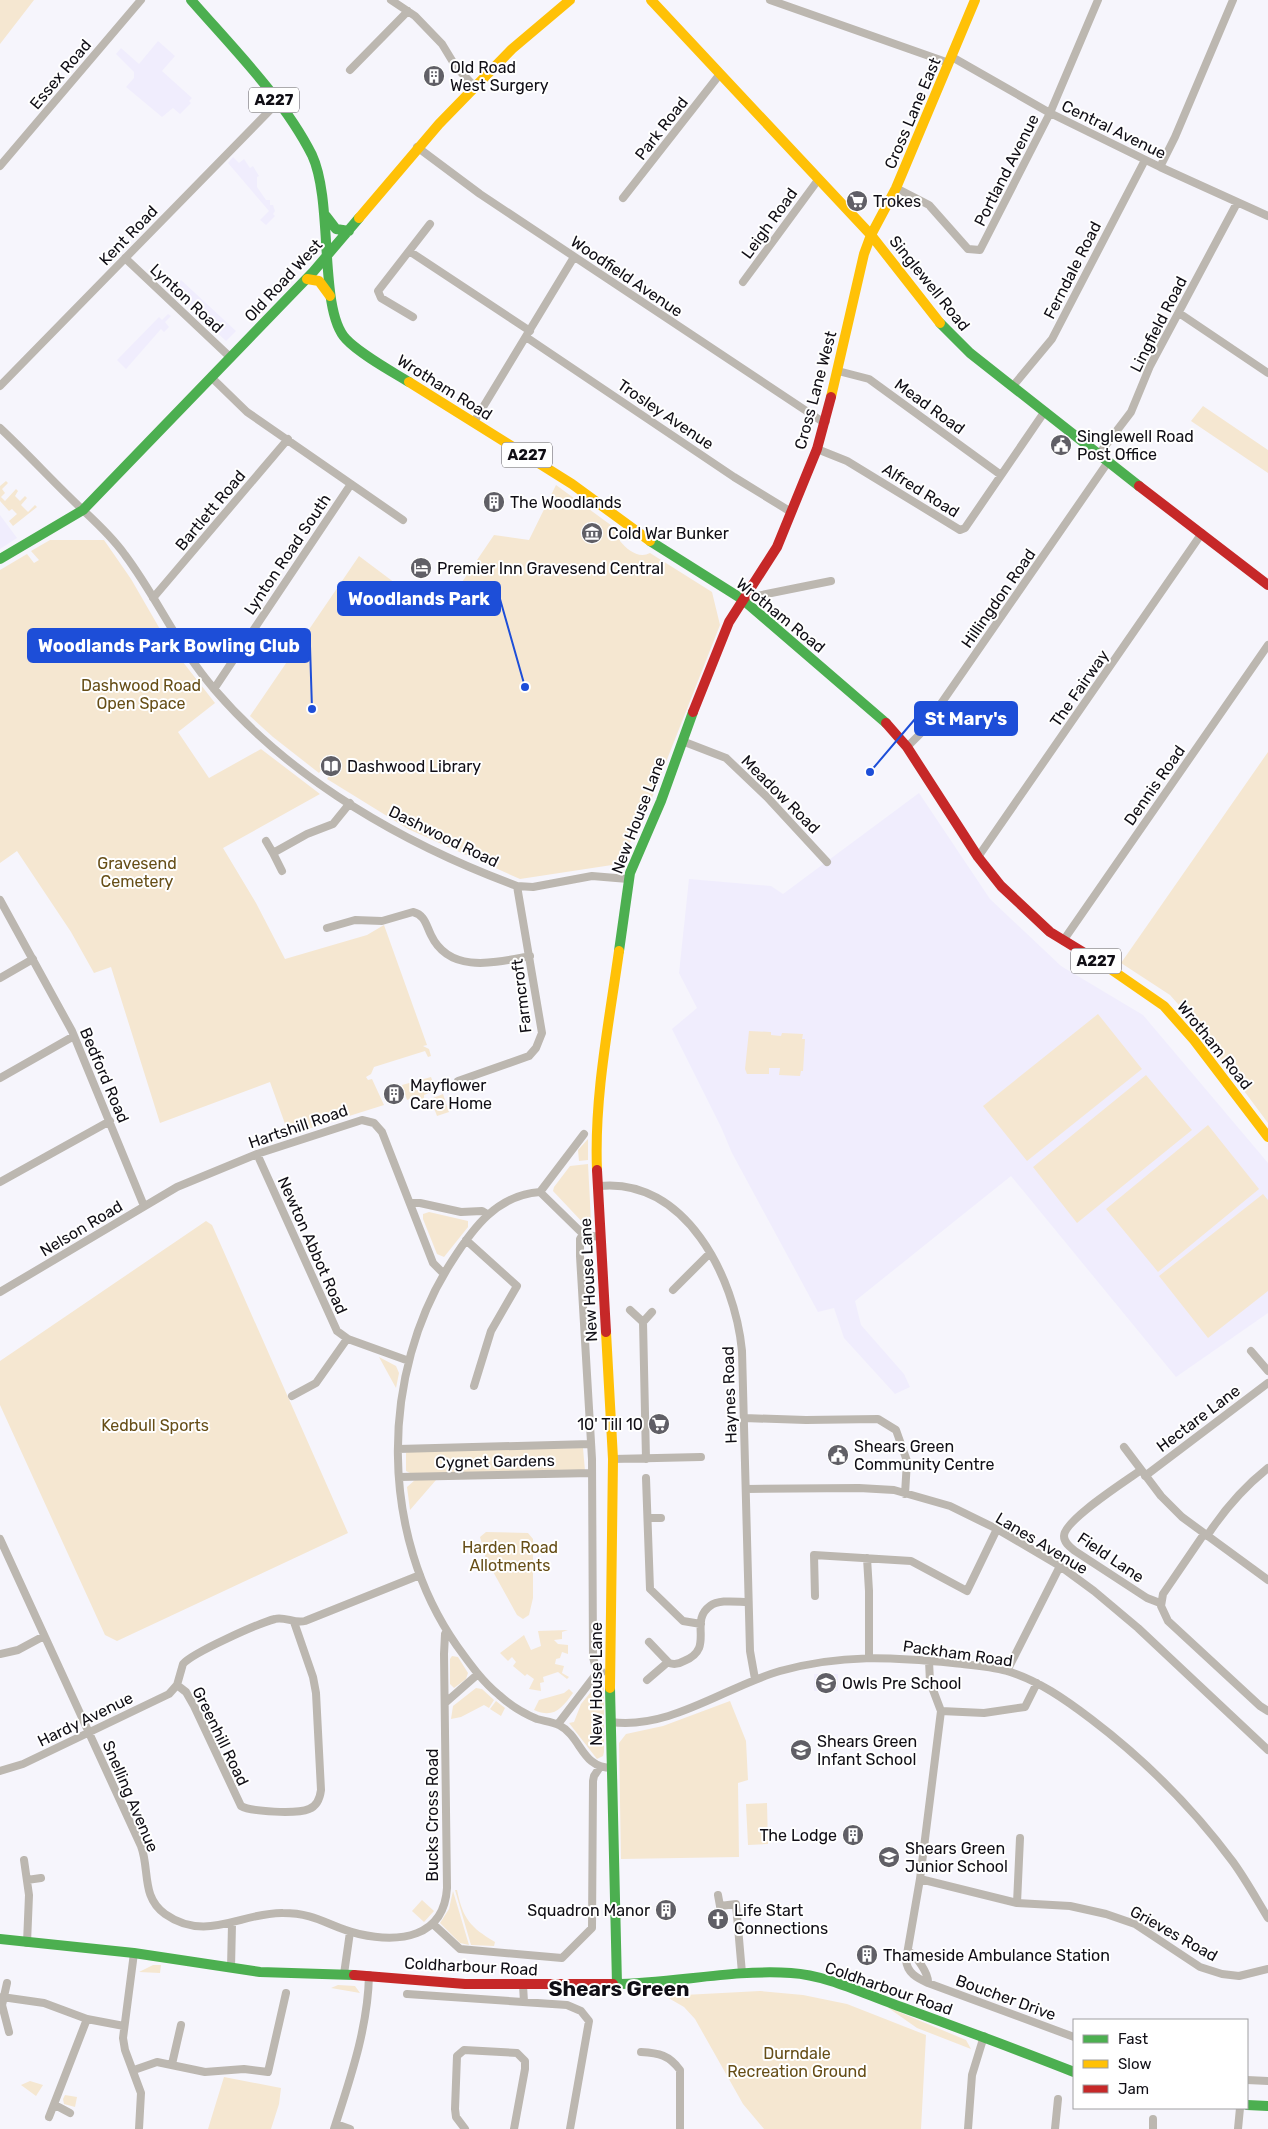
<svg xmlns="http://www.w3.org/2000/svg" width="1268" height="2129" viewBox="0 0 1268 2129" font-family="Rubik,sans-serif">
	<rect width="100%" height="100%" fill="#f6f5fc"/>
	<path fill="#f0edfd" d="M158 41 175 56 162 71 192 98 189 101 191 103 180 114 173 108 162 117 126 87 134 78V72L116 54 121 48 139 64Z
		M233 157 239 163 244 159 250 168 253 166 259 176 257 177V187L266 200H270V205H273L275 211 273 214 275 216 266 225 260 220 269 211 228 163Z
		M181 280 236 331 226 341 172 290Z
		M168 314 171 316 165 322 169 327 164 332 161 329 126 369 117 360 159 317 162 320Z
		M0 515 17 538 0 549Z
		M919 793 990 899 1061 966 1143 1015 1268 1163V1313L1176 1377 1011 1176 855 1301 861 1325 904 1374 910 1387 895 1394 844 1338 834 1308 818 1312 732 1153 721 1127 672 1029 697 1008 679 973 689 879 771 886 783 894Z
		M814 1674H838V1691H814Z"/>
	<path fill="#f5e7d1" d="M0 0H34L0 44Z
		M1203 406 1268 450V473L1191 421Z
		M6 481 8 483 2 489 5 493 1 497 5 501 16 489 18 491 15 496 20 501 25 496 27 498 21 505 28 512 35 505 37 507 13 526 9 521 17 514 12 509 9 511 0 501V486Z
		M556 485 619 531 620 541C627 550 639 559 650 553L712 592 720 625 642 823 621 857 612 865 520 879 408 829 327 779 339 761 332 756 319 773 273 737 250 716 359 556 439 616 494 535 529 540Z
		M50 540H104L131 579 168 643 215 703 178 732 209 778 261 749 320 794 223 848 256 903 285 959 367 935 384 925 427 1045 423 1046 429 1049 431 1056 428 1057 425 1051 374 1067 371 1074 366 1077 368 1080 372 1079 384 1105 289 1135 270 1082 160 1123 111 967 94 973 71 932 17 851 0 863V570L27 554 34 563 39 560 31 551Z
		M1268 752V1123L1185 1012 1170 995 1121 963Z
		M1098 1014 1142 1069 1027 1161 983 1106Z
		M749 1031 771 1032V1035L781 1036 782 1033 803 1034 802 1039H805L803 1071H801L800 1076 779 1075 780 1068H769V1074H747L745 1069Z
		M1146 1075 1192 1130 1077 1223 1033 1167Z
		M431 1077 437 1093 433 1095 431 1092 424 1095V1098L420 1100 415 1097 407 1100 402 1085Z
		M443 1094 449 1112 437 1116 434 1108 424 1111 421 1102 425 1100 427 1104 434 1101 433 1098Z
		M1208 1125 1259 1189 1158 1272 1106 1209Z
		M588 1139V1160L579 1161 578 1150Z
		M588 1164 591 1221 586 1226 553 1191 554 1187 570 1166Z
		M1263 1194 1268 1200V1291L1208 1338 1159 1276Z
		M429 1212 468 1221V1227L444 1257 437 1254 423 1219V1214Z
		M206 1221 212 1225 348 1533 117 1641 105 1635 0 1405V1361Z
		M379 1357 396 1366 399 1373 396 1388Z
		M583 1448 585 1471 412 1474 406 1471V1453L409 1451Z
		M415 1480H436L410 1510 407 1487Z
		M486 1532 528 1533 533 1539V1598L529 1615 523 1619 517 1615 486 1559 480 1537Z
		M568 1630 562 1632V1639L554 1640 558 1644 568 1645V1654L562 1652 560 1658 556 1659 555 1664 564 1666 562 1673 569 1677 567 1679 558 1672 543 1677 544 1682 540 1683 541 1691 529 1689 534 1679 527 1674 525 1676 513 1666 516 1662 512 1657 508 1661 500 1653 524 1635 531 1650 541 1646 538 1631Z
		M452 1656 458 1657 468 1673 466 1679 454 1688 450 1684V1659Z
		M599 1682 604 1687V1752L603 1756 597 1759 569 1723 574 1722 581 1704Z
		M476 1688 482 1689 494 1700 489 1708 484 1705 461 1717 451 1719 453 1706Z
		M569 1689 573 1693C562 1708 554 1719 534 1710L539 1700 564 1693Z
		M496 1701 505 1708 501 1716 490 1709Z
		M730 1701 746 1741 748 1780 738 1783 739 1857 621 1859 619 1743 626 1734 663 1726Z
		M767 1803 768 1844 748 1845 746 1804Z
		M455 1890H457C463 1919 470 1927 495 1942L494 1946 471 1945Z
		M453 1891 469 1945 460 1943 440 1923 449 1909Z
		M422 1900 434 1911 424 1922 412 1911Z
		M153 1965H161L160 1973 139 1972Z
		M338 1985 355 1986 360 1993 331 1988Z
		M760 1991 803 1995 847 2004 926 2035 921 2129H764L743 2104 695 2019 684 2007 665 1996Z
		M887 2007 966 2040 971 2049 917 2028Z
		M224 2077 281 2088 279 2104 271 2129H208Z
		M30 2081 43 2085 36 2096 21 2085Z
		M65 2095 77 2097 75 2107 64 2104 63 2099Z"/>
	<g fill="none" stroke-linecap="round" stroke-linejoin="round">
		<path stroke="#bcb7b0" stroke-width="8" d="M391 0 415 16 442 44 456 67 474 86
			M770 0 949 63
			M952 57 1050 113 1160 167 1268 216
			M350 70 408 11
			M417 147 480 194 820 420 826 421
			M0 166 141 0
			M1160 167 1175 137 1233 0
			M896 188 929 205 968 249 980 250 1050 113 1098 0
			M623 198 720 74
			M409 251 530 331
			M125 258 231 358
			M743 282 818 180
			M1179 313 1268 373
			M413 317 381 298 378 291 430 224
			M526 337 734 477 791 512
			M838 371 869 379 1001 475
			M211 377 247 412 403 520
			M0 386 277 103
			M1013 386 1052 339 1145 160
			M474 422 574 257
			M0 428C29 455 55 484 84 511 98 524 113 538 125 555 158 599 179 649 215 690 293 781 406 845 517 886L533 887 592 876 628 879
			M817 449 847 461 960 530 965 528 1045 411
			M1099 454 1131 412 1150 366 1237 203
			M153 598 288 439
			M742 599 831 581
			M214 689 351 484
			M682 741 726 758 767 797 827 862
			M907 747 920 734 1108 462
			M266 841 273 853 307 834 333 824 350 803
			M273 853 282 871
			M978 857 1202 533
			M0 900 72 1031 144 1206
			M327 928 355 920 382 921 413 912C425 915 426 925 431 935 450 975 497 962 530 956
			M1063 941 1268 645
			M0 978 33 959
			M0 1078 74 1036
			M458 1081 529 1056 536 1048 542 1033 517 886
			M257 1154 337 1331 348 1339 409 1361
			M0 1182 110 1121
			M599 1186C685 1177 735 1277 742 1351L750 1651 755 1679
			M540 1192 584 1134
			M410 1203H420L461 1212 482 1211 487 1214
			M583 1234 580 1239V1256L592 1459 593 1657 597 1673
			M601 1237 584 1235 540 1192C497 1195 473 1228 452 1261 379 1374 379 1535 457 1646 470 1664 482 1681 499 1695 510 1705 523 1713 537 1719 544 1721 552 1722 559 1725 582 1737 581 1768 612 1768
			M466 1240 517 1286 491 1331 474 1386
			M673 1290 710 1253
			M0 1292 177 1187 257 1154 362 1120 374 1123 382 1132 433 1263 444 1274
			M630 1310 643 1322 646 1459
			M643 1322 652 1312
			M1251 1351 1268 1371
			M292 1396 316 1383 347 1339
			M744 1418 806 1420 878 1419 896 1430 907 1461 905 1494
			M1124 1447 1161 1496 1182 1517 1268 1580
			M398 1449 591 1444
			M613 1459 701 1457
			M1141 1470C1126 1481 1064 1520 1064 1536 1064 1543 1070 1547 1075 1551L1147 1598 1160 1603
			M1145 1476 1268 1383
			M399 1477 592 1473
			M646 1478 650 1589 683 1621 701 1624
			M746 1489 859 1488 894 1490 950 1506 997 1529 1060 1566 1094 1591 1138 1628 1268 1750
			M648 1518H661
			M1204 1534 1163 1594 1161 1606 1168 1621 1260 1706 1268 1711
			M1207 1536C1224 1510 1244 1487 1268 1468
			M0 1539 141 1846C150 1870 141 1897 165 1914 206 1943 242 1912 283 1913 317 1913 329 1927 359 1934 399 1943 444 1938 447 1888L444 1654 445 1634 447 1631
			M867 1558 869 1591V1657
			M815 1596 814 1555 911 1561 967 1591 997 1529
			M649 1642 669 1663C675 1665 679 1664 684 1661 716 1648 688 1622 710 1606 719 1599 737 1602 748 1602
			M0 1654 18 1650 44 1636
			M929 1661 930 1682 941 1711 920 1879 906 1960C907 1973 917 1978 928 1983L1074 2037
			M1007 1671 1060 1566
			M647 1680 668 1662
			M177 1685 186 1692 194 1706 241 1806C251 1812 297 1814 309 1809 317 1806 320 1798 321 1790L316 1693 313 1677 294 1622
			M445 1703 478 1674
			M941 1711 984 1713 1025 1707 1037 1683
			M611 1722C670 1730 725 1687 780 1671 842 1654 891 1657 953 1663 971 1665 990 1666 1007 1671 1038 1680 1066 1700 1091 1719 1145 1760 1193 1808 1233 1862 1246 1880 1257 1900 1268 1918
			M558 1724 597 1673 602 1672
			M0 1771 23 1764 169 1694 177 1685 183 1664C192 1653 259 1623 275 1619 284 1616 295 1624 305 1621L420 1575
			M24 1860 29 1895 27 1943
			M920 1879 1017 1903 1070 1906 1106 1914 1135 1924 1200 1967 1222 1974 1239 1976 1268 1969
			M27 1880 41 1878
			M718 1895 720 1906 736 1904 742 1973
			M1017 1903 1020 1838
			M433 1924 460 1949 562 1958 592 1928 593 1781 594 1776 600 1767
			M908 1951C916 1955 929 1974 928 1983
			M134 1953 123 2038 125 2050 141 2093 139 2129
			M231 1968 232 1924
			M344 1974 350 1932
			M7 1983 2 2005 9 2032
			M523 1985 524 2002
			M407 1994 567 2005 581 2011 589 2021 570 2129
			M2 1997 44 2003 87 2019 124 2026
			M641 2052C659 2053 669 2055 680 2070V2129
			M172 2064 181 2025
			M134 2070 157 2062 205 2072 244 2069 268 2072 286 1993
			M1247 2080 1268 2081
			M55 2105 70 2113
			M49 2117 87 2019
			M336 2124 350 2129
			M334 2129C350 2079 368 2028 369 1975
			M465 2129 456 2117 455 2109 457 2056 464 2050 517 2053 525 2061V2069L514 2129
			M968 2129 972 2075 984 2036
			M1055 2129 1058 2099
			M1153 2129V2119
			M1238 2129 1240 2108"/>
		<path stroke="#4caf50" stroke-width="10" d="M191 0C232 47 284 99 312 155 334 202 318 310 346 339 360 354 391 371 409 382
			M326 216 336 229 349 231
			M940 323 970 353 1139 486
			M650 541 742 599 886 723
			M0 559 83 510 313 272 359 218
			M619 951 630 873 661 801 693 712
			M610 1688 617 1984
			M0 1939 134 1953 260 1972 354 1975
			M613 1984C672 1984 731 1969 791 1973 825 1975 860 1992 893 2004 953 2026 1014 2048 1074 2072
			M1247 2105 1268 2106"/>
		<path stroke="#ffc107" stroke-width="10" d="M651 0 871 235 940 323
			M359 218 439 124 512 49 570 0
			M307 279 319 281 330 296
			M409 382 572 484 650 541
			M831 397 864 254 871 235 896 188 975 0
			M1109 968 1164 1006 1194 1040 1268 1137
			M597 1170C594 1097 609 1023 619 951
			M606 1332 613 1459 610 1688"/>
		<path stroke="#c62828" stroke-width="10" d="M1139 486 1268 585
			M693 712 729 622 777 547 817 449 831 397
			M886 723 907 747 978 857 1001 886 1050 932 1109 968
			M597 1170 606 1332
			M354 1975 465 1984H613"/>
	</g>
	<defs>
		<g id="building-disc" transform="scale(1.125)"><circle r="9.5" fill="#605f66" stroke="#fff"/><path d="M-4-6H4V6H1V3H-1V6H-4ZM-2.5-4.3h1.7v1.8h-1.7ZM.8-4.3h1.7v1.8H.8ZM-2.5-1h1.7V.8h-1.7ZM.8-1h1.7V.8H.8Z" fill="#fff"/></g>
		<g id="supermarket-disc" transform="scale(1.125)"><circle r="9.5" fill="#605f66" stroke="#fff"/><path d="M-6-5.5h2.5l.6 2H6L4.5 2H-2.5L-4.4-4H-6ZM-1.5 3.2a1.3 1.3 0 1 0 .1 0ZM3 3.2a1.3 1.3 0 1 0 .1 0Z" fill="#fff"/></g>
		<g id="civic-disc" transform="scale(1.125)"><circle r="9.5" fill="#605f66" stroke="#fff"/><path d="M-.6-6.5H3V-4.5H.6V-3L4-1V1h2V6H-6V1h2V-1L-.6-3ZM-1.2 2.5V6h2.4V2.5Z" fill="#fff"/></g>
		<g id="museum-disc" transform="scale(1.125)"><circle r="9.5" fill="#605f66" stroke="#fff"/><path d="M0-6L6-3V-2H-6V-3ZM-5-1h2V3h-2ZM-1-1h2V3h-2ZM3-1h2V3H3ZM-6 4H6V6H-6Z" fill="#fff"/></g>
		<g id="hotel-disc" transform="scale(1.125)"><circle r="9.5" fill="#605f66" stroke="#fff"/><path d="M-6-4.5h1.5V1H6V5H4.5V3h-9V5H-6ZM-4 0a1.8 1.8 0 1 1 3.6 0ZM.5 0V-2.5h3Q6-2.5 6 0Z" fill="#fff"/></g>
		<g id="library-disc" transform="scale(1.125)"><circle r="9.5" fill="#605f66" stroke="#fff"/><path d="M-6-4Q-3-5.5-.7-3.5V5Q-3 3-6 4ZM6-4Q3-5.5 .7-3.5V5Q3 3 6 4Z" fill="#fff"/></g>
		<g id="school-disc" transform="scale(1.125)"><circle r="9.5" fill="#605f66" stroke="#fff"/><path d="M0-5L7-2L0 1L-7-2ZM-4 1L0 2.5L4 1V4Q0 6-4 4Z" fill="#fff"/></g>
		<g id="church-disc" transform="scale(1.125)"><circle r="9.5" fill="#605f66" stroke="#fff"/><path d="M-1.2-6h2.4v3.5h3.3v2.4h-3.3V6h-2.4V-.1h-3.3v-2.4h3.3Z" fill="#fff"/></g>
	</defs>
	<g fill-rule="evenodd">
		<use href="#building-disc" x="434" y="76"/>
		<use href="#supermarket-disc" x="857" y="201"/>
		<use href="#civic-disc" x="1061" y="445"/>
		<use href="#building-disc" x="494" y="502"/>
		<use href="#museum-disc" x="592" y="533"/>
		<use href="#hotel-disc" x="421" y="568"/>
		<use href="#library-disc" x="331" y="766"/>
		<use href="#building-disc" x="394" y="1094"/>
		<use href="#supermarket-disc" x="659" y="1424"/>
		<use href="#civic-disc" x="838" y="1455"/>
		<use href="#school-disc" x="826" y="1683"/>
		<use href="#school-disc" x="801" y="1750"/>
		<use href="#building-disc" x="853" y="1835"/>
		<use href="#school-disc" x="889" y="1857"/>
		<use href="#building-disc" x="666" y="1910"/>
		<use href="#church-disc" x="718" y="1919"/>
		<use href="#building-disc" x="867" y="1955"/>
	</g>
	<g text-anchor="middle" stroke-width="4" stroke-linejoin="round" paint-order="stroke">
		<g fill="#fff" stroke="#58565b" stroke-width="1">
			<rect x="249" y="87.5" width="50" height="25" rx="4"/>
			<rect x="502" y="442.5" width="50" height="25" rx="4"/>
			<rect x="1071" y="948.5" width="50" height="25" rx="4"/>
		</g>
		<g font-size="15" font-weight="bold" fill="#100e15">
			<text x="274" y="105">A227</text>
			<text x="527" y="460">A227</text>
			<text x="1096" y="966">A227</text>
		</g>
		<g font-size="16" fill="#100e15" stroke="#fff" text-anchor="start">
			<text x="450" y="73">Old Road<tspan x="450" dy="18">West Surgery</tspan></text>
			<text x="873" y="207">Trokes</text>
			<text x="1077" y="442">Singlewell Road<tspan x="1077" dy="18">Post Office</tspan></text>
			<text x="510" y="508">The Woodlands</text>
			<text x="608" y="539">Cold War Bunker</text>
			<text x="437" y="574">Premier Inn Gravesend Central</text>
			<text x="347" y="772">Dashwood Library</text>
			<text x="410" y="1091">Mayflower<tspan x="410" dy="18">Care Home</tspan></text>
			<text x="643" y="1430" text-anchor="end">10' Till 10</text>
			<text x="854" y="1452">Shears Green<tspan x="854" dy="18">Community Centre</tspan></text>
			<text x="842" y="1689">Owls Pre School</text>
			<text x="817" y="1747">Shears Green<tspan x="817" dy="18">Infant School</tspan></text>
			<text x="837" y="1841" text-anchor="end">The Lodge</text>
			<text x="905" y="1854">Shears Green<tspan x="905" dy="18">Junior School</tspan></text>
			<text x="650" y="1916" text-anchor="end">Squadron Manor</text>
			<text x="734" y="1916">Life Start<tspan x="734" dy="18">Connections</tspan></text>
			<text x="883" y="1961">Thameside Ambulance Station</text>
		</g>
		<g font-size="16" fill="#100e15" stroke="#fff">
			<text transform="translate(60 74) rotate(-50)" y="6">Essex Road</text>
			<text transform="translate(912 113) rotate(-67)" y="6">Cross Lane East</text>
			<text transform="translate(661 128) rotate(-52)" y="6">Park Road</text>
			<text transform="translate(1114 129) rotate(26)" y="6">Central Avenue</text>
			<text transform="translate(1006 170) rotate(-63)" y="6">Portland Avenue</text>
			<text transform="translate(769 223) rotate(-54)" y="6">Leigh Road</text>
			<text transform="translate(128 235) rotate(-46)" y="6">Kent Road</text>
			<text transform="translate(1072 270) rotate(-63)" y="6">Ferndale Road</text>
			<text transform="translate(627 276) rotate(34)" y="6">Woodfield Avenue</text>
			<text transform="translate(283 280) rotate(-47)" y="6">Old Road West</text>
			<text transform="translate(930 283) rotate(51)" y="6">Singlewell Road</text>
			<text transform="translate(187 298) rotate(43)" y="6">Lynton Road</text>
			<text transform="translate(1158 324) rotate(-63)" y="6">Lingfield Road</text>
			<text transform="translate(445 387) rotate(32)" y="6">Wrotham Road</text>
			<text transform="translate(815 390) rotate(-75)" y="6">Cross Lane West</text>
			<text transform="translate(930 406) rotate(36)" y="6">Mead Road</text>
			<text transform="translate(666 414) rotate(34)" y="6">Trosley Avenue</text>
			<text transform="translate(921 490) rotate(32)" y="6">Alfred Road</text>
			<text transform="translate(210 510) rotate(-50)" y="6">Bartlett Road</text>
			<text transform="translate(287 554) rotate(-56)" y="6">Lynton Road South</text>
			<text transform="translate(998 598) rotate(-55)" y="6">Hillingdon Road</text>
			<text transform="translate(781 615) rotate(39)" y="6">Wrotham Road</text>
			<text transform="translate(1079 688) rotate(-55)" y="6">The Fairway</text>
			<text transform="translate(1154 785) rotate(-55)" y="6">Dennis Road</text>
			<text transform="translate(781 794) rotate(45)" y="6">Meadow Road</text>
			<text transform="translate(638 815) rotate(-69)" y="6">New House Lane</text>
			<text transform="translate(444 836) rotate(26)" y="6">Dashwood Road</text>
			<text transform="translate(521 996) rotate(-97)" y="6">Farmcroft</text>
			<text transform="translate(1215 1045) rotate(51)" y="6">Wrotham Road</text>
			<text transform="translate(105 1075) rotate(67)" y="6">Bedford Road</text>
			<text transform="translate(298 1126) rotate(-19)" y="6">Hartshill Road</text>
			<text transform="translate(81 1228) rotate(-31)" y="6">Nelson Road</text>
			<text transform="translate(313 1245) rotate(66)" y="6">Newton Abbot Road</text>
			<text transform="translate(588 1280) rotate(-93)" y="6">New House Lane</text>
			<text transform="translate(729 1395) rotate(-92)" y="6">Haynes Road</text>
			<text transform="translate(1198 1418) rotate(-37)" y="6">Hectare Lane</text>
			<text transform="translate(495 1461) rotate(-1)" y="6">Cygnet Gardens</text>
			<text transform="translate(1042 1543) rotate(31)" y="6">Lanes Avenue</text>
			<text transform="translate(1111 1557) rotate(34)" y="6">Field Lane</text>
			<text transform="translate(958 1653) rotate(8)" y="6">Packham Road</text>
			<text transform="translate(596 1684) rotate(-90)" y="6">New House Lane</text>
			<text transform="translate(85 1719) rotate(-26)" y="6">Hardy Avenue</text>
			<text transform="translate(221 1736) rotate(64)" y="6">Greenhill Road</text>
			<text transform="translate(131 1796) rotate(67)" y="6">Snelling Avenue</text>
			<text transform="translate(432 1815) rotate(-90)" y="6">Bucks Cross Road</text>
			<text transform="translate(1174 1933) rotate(29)" y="6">Grieves Road</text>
			<text transform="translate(471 1966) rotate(3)" y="6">Coldharbour Road</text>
			<text transform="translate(889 1988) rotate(19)" y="6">Coldharbour Road</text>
			<text transform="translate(1006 1997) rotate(20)" y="6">Boucher Drive</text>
		</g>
		<g font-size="16" fill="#664e17" stroke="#fff">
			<text x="141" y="691">Dashwood Road<tspan x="141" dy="18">Open Space</tspan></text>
			<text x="137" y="869">Gravesend<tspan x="137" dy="18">Cemetery</tspan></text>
			<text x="155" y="1431">Kedbull Sports</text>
			<text x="510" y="1553">Harden Road<tspan x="510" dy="18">Allotments</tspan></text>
			<text x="797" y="2059">Durndale<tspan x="797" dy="18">Recreation Ground</tspan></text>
		</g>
		<g font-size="21" font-weight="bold" fill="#100e15" stroke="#fff">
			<text x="619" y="1996">Shears Green</text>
		</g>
	</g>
	<path fill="none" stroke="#1d4ed8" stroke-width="2" d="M525 687L500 599M312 709L310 646M870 772L915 719"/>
	<g fill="#1d4ed8" stroke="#fff" stroke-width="2">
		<circle cx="525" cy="687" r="5"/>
		<circle cx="312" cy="709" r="5"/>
		<circle cx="870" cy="772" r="5"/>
	</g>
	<g fill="#1d4ed8" stroke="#1d4ed8" stroke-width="2">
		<rect x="338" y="582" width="162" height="33" rx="5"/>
		<rect x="28" y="629" width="282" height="33" rx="5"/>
		<rect x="915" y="702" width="102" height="33" rx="5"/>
	</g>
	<g font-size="18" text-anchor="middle" font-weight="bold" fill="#fff">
		<text x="419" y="605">Woodlands Park</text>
		<text x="169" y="652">Woodlands Park Bowling Club</text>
		<text x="966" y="725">St Mary's</text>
	</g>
	<rect x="1073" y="2019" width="175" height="90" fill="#ffffff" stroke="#9f9fa1"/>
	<rect x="1083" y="2035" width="25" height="8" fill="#4caf50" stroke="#9f9fa1"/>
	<text x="1118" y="2044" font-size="15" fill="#100e15">Fast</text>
	<rect x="1083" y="2060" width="25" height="8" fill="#ffc107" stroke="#9f9fa1"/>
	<text x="1118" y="2069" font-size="15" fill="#100e15">Slow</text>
	<rect x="1083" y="2085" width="25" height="8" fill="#c62828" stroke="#9f9fa1"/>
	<text x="1118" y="2094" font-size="15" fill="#100e15">Jam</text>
</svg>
